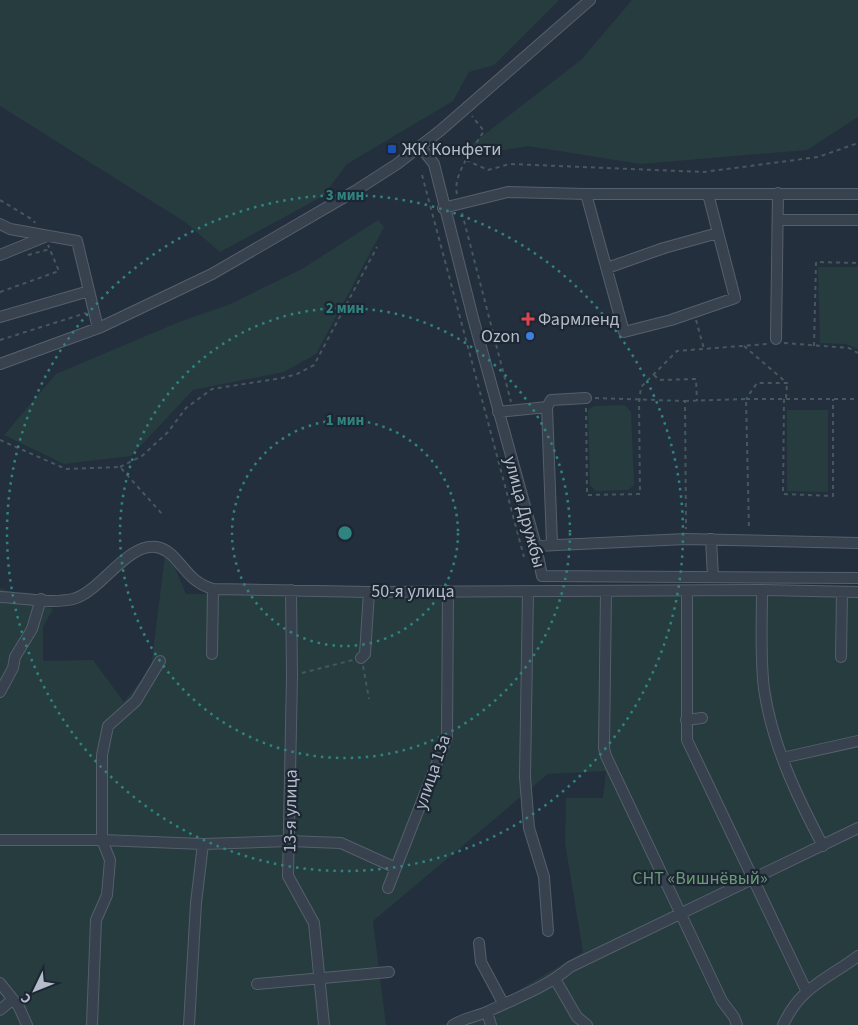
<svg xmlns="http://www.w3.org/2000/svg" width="858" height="1025" viewBox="0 0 858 1025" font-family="'Source Sans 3',sans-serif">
	<rect width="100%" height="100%" fill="#242f3e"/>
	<path fill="#263c3f" d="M0 0H559L494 65 469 72 453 101 347 164 323 196 220 252 185 222 0 106Z
		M632 0H858V117L807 150 640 164 528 146 478 154 472 144 581 60Z
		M378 220 384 227 316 354 284 372 193 390 131 456 64 464 4 435 56 374 179 322 228 305 302 269Z
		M818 267H858V349L846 344 820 343Z
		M625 405 631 412 634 485 628 490 596 491 590 485 588 410 594 406Z
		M787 410H828V492L787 491Z
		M165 555 175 568 186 594 858 597V1025H440L472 1018 583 952 565 843 566 798H603L606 771 548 774 373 921 386 1025H0V588L53 609 43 627V661L93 660 124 702 151 668Z"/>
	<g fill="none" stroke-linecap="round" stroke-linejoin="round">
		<g stroke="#565f6c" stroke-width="12">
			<path id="minor" d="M420 146 434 164 473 318 536 546 542 576 858 578
				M586 194 624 332 671 320 735 298 708 194
				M443 208 508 192 586 194H858
				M778 220H858
				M0 224 10 229 77 241 98 328
				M0 255 47 236
				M607 268 664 248 718 233
				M0 317 89 291
				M776 339 778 193
				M0 364 101 327 212 274 355 191 397 164 441 130 590 0
				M547 407 552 544
				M498 412 547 407 551 400 586 398
				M711 539 713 577
				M536 546 686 539 858 543
				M291 590 292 676 288 876 314 923 324 1025
				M762 590C762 623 760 657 764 689 772 744 797 797 823 846
				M528 591 525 777 529 828 544 877 548 931
				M606 591 604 748 606 756 722 1001 734 1017 737 1025
				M687 591V740L806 990
				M0 597C23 598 51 604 73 599 99 593 128 542 156 547 180 551 183 581 213 589L369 592 762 590 858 592
				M212 654 213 589
				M841 657 842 592
				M361 658 365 654 369 592
				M0 692 13 668 15 657 32 629 41 599
				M686 720 702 718
				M782 758 858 741
				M0 840H102L203 844 289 841 341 843 396 868
				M388 888 447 737 448 591
				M479 943 481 962 503 1003
				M555 979 577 1017 587 1025
				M0 983 19 1007 27 1025
				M257 984 389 972
				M0 1010 12 1000
				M487 1012 491 1025
				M92 1025 96 920 107 895 110 860 102 840V755L108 726 136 701 160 661
				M189 1025 196 903 203 844
				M453 1025C466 1017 476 1017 489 1011 516 998 547 987 570 967L858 828
				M783 1025C801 986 826 980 858 956"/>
		</g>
		<path stroke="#44595c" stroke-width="2" stroke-dasharray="4 4" stroke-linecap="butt" d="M466 160 488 170 510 164 704 172 818 157 858 143
			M422 175 524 557
			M457 194C452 176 474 147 484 131L472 116
			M0 200 33 220 35 223
			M462 213 511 402
			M28 255 50 249
			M0 292 59 271 48 245
			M696 320 704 349
			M0 340 86 313
			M784 343 849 348 858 353
			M744 346 787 383H757L746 399
			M814 346 816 262 858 263
			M654 375 659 380 696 379 697 401
			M595 398 685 401 686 529
			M786 398 787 383
			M746 399H858
			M784 399 783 494 833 496V399
			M685 401 746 399 749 530
			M586 408 587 495 640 494 639 404 641 387 677 351 767 344
			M0 440 66 469 120 467 163 515
			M120 467 142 456 168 432 186 408 212 389 282 378 297 374 314 365 377 247
			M363 666 369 699
			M302 673 353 660"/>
		<use href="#minor" stroke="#38414e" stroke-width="10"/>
	</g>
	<g fill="none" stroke="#308480" stroke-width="2.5" stroke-dasharray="2.5 5">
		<circle cx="345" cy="533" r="113"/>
		<circle cx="345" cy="533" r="225"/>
		<circle cx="345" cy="533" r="338"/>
	</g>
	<rect fill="#1a4fb4" stroke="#1d2633" stroke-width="2" x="387" y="144" width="10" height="10" rx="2.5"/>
	<path fill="#e0444e" stroke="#1d2633" stroke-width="2" d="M525.5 311.5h5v5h5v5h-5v5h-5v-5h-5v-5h5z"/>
	<circle fill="#3f7fe0" stroke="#1d2633" stroke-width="2" cx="530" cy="336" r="5"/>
	<g text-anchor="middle" stroke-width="4.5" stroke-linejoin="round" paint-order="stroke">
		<g font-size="18" fill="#b4bcc9" stroke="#1d2633" text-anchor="start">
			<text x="402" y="155">ЖК Конфети</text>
			<text x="538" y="325">Фармленд</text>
			<text x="520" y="342" text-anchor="end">Ozon</text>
		</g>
		<g font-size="18" fill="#b4bcc9" stroke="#1d2633">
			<text transform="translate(525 512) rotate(75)" y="6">улица Дружбы</text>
			<text x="413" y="597">50-я улица</text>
			<text transform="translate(432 772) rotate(-71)" y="6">улица 13а</text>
			<text transform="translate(290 811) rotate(-89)" y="6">13-я улица</text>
		</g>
		<g font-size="18" fill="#6b9a76" stroke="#1d2633">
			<text x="700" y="884">СНТ «Вишнёвый»</text>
		</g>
	</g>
	<circle cx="345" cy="533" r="8" fill="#308480" stroke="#1d2633" stroke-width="2.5"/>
	<g font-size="15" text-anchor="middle" font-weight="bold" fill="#308480" stroke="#1d2633" stroke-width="4.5" stroke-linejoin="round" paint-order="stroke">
		<text x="345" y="200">3 мин</text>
		<text x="345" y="313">2 мин</text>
		<text x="345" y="425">1 мин</text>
	</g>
	<g transform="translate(35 990) rotate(227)" stroke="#1d2633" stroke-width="4" paint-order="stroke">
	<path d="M0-4L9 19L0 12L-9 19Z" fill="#b4bcc9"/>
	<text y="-8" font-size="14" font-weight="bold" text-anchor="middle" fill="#b4bcc9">С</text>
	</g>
</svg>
